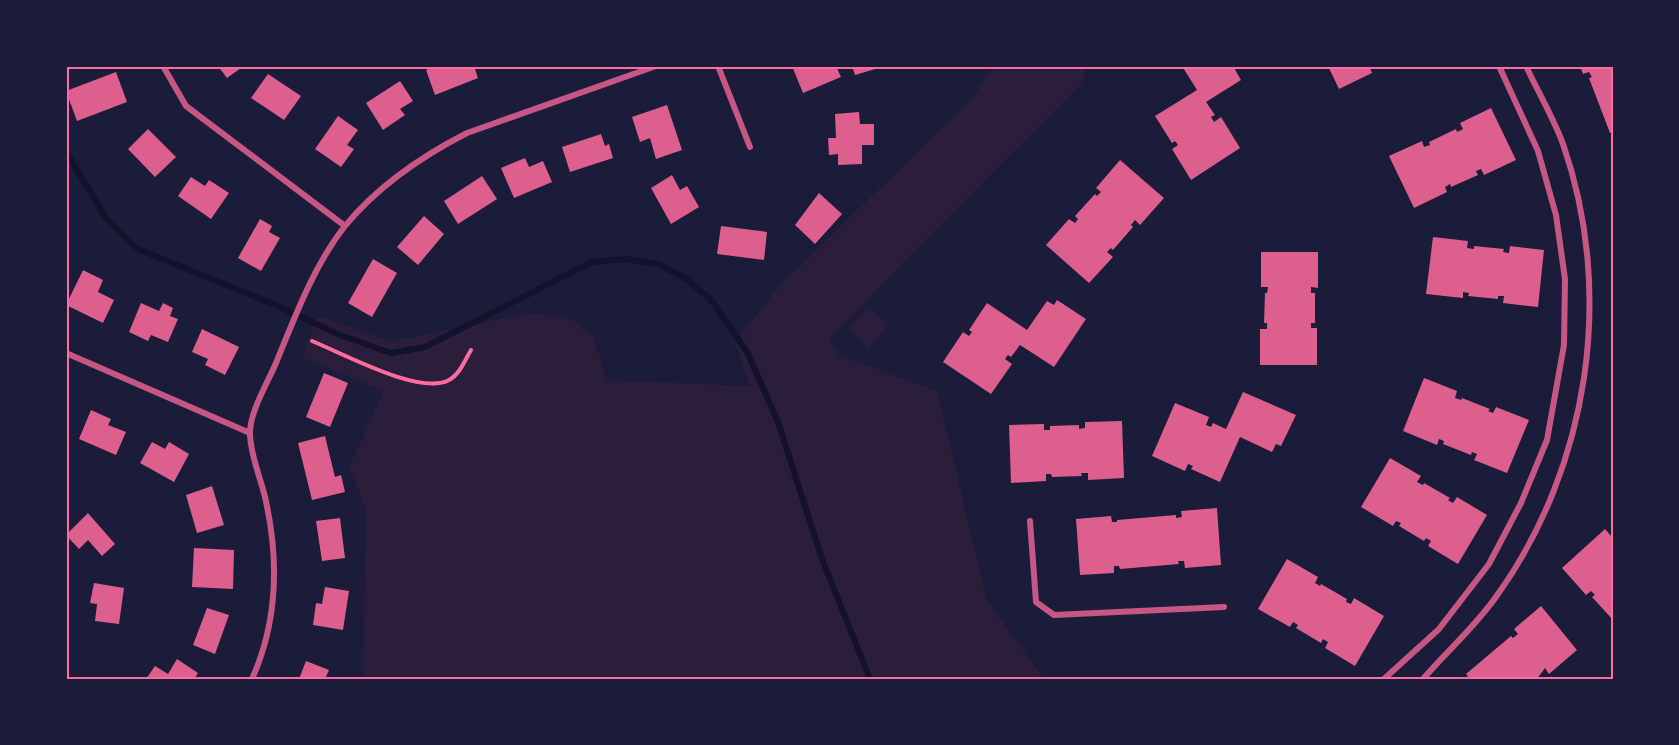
<svg xmlns="http://www.w3.org/2000/svg" width="1679" height="745" viewBox="0 0 1679 745" font-family="Karla,sans-serif">
	<rect width="100%" height="100%" fill="#1b1b3a"/>
	<path fill="#2a1e3b" d="M993 66H1087L1081 84 829 338 839 355 937 391 987 600 1044 679H363L366 509 349 467 384 391 302 358 318 316 391 341 471 326 510 316 543 314 574 321 594 338 607 380 750 386 735 342 782 283 973 98Z
		M869 308 889 325 868 348 849 328Z"/>
	<g fill="none" stroke-linecap="round" stroke-linejoin="round">
		<path stroke="#12122b" stroke-width="6" d="M66 152 106 218 136 248 280 307 340 335 391 353 425 347 592 262 626 259 660 265 687 279 712 301 747 352 778 422 822 559 870 679"/>
	</g>
	<path fill="#dd5f8e" d="M218 66H244L227 78Z
		M436 66H474L478 78 435 95 426 70Z
		M792 66H836L841 77 803 93Z
		M852 66H882V67L855 75Z
		M1182 66H1233L1241 80 1206 102 1215 115 1211 117 1214 122 1221 117 1240 148 1191 180 1172 149 1178 145 1175 141 1172 143 1155 116 1197 90Z
		M1328 66H1369L1372 73 1339 89Z
		M1580 66H1613V132L1610 133 1589 78 1592 77 1589 72 1583 74Z
		M116 72 127 102 77 121 66 91Z
		M268 74 301 96 284 120 251 98Z
		M400 81 413 101 400 109 405 115 383 130 366 103Z
		M667 105 682 150 656 159 650 138 640 142 632 117Z
		M1491 108 1516 160 1484 175 1481 169 1476 171 1478 175 1451 187 1450 184 1445 187 1447 192 1414 208 1389 156 1422 141 1424 147 1430 145 1429 142 1456 129 1457 132 1463 129 1460 123Z
		M859 112 860 124H874V145H862V164L838 165V154L829 155 828 138H836L835 114Z
		M338 116 358 130 347 145 354 149 341 167 315 149Z
		M148 129 176 157 155 177 128 149Z
		M601 134 605 146 609 144 613 158 570 172 562 147Z
		M525 158 529 167 543 161 552 182 514 198 501 168Z
		M1120 160 1164 198 1140 225 1135 220 1131 225 1133 227 1113 250 1111 248 1107 252 1113 257 1089 283 1046 245 1069 219 1075 223 1078 219 1075 216 1095 194 1097 196 1101 192 1096 188Z
		M672 175 680 190 687 186 699 207 671 224 651 188Z
		M482 176 497 199 458 224 444 201Z
		M191 177 205 186 209 180 229 193 211 219 178 196Z
		M819 193 842 214 815 244 795 225Z
		M424 216 444 234 418 265 397 247Z
		M260 219 272 226 269 232 280 238 261 271 238 258Z
		M721 226 767 232 764 260 717 254Z
		M1433 237 1468 241 1467 248 1474 249V246L1504 249 1503 252 1509 253 1510 246 1544 250 1538 307 1503 303 1504 296H1498V299L1468 296 1469 293 1463 292V298L1426 294Z
		M1261 252H1318V288L1311 287V293H1315V323H1311V328H1317V365H1260V329H1267V323H1264L1265 293H1267L1268 287H1261Z
		M373 259 397 273 372 317 348 303Z
		M83 270 103 280 98 292 114 300 103 323 66 305Z
		M1057 300 1086 319 1054 367 1020 345 1011 357 1008 355 1005 359 1012 364 991 394 943 362 963 332 969 336 972 332 969 330 987 303 1027 330 1047 301 1054 305Z
		M141 303 159 311 163 303 173 308 170 316 178 319 168 342 151 335 148 341 129 332Z
		M202 329 239 347 225 375 205 365 208 359 192 352Z
		M324 373 348 383 330 427 306 417Z
		M1424 378 1457 391 1455 398 1461 400 1462 398 1490 409 1488 411 1493 413 1496 407 1529 420 1507 473 1474 460 1477 454 1472 452 1471 455 1443 444 1444 441 1439 439 1437 445 1403 431Z
		M1243 392 1296 415 1281 446 1276 444 1272 452 1240 437 1220 482 1191 469 1193 466 1188 464 1185 471 1152 456 1175 403 1209 417 1206 425 1211 427 1213 423 1226 429Z
		M91 410 111 419 108 425 126 432 116 455 79 439Z
		M1122 421 1124 478 1088 480V473H1081L1082 476 1052 477 1051 474H1046V481L1011 483 1009 425 1044 424V430H1050V426L1079 425V429L1085 428V422Z
		M325 436 335 477 341 475 345 492 312 500 298 443Z
		M152 442 165 449 169 442 189 454 174 482 140 463Z
		M1390 458 1421 476 1417 482 1423 485 1424 483 1450 498 1448 500 1453 503 1457 497 1487 515 1458 564 1428 546 1431 541 1426 538 1424 541 1399 526 1401 523 1396 521 1393 526 1361 507Z
		M212 486 224 525 197 533 186 495Z
		M1217 508 1221 565 1185 568 1184 561H1178L1179 564 1120 569 1119 566H1114V573L1080 575 1076 519 1111 516 1112 522H1117V520L1176 515V518L1182 517 1181 511Z
		M88 513 115 544 102 556 88 540 79 549 66 535Z
		M340 518 345 558 322 561 316 521Z
		M1605 529 1613 538V620L1592 597 1595 595 1591 591 1586 595 1562 568Z
		M194 548 234 550 233 589 192 587Z
		M1287 559 1318 577 1315 583 1320 586 1321 584 1347 599 1346 602 1351 604 1354 598 1384 616 1355 666 1325 648 1328 642 1323 639 1321 643 1296 628 1298 625 1293 622 1290 627 1258 609Z
		M94 583 124 588 119 624 95 621 97 604 90 603Z
		M325 587 349 591 343 630 313 625 316 603 322 604Z
		M1541 606 1577 650 1549 674 1545 668 1537 679H1464L1468 676 1466 674 1511 636 1513 638 1518 634 1514 629Z
		M207 608 229 615 215 654 193 645Z
		M177 659 198 673 194 679H146L155 666 168 674Z
		M306 661 329 670 325 679H299Z"/>
	<g fill="none" stroke-linecap="round" stroke-linejoin="round">
		<path stroke="#ff6b9d" stroke-width="4" d="M312 341C342 353 420 396 449 380 460 374 465 360 471 350"/>
		<path stroke="#c65784" stroke-width="6" d="M163 66 186 106 345 226
			M718 66 750 147
			M66 353 250 433
			M1030 521 1036 602 1054 615 1224 607
			M252 679C278 621 279 558 265 497 260 476 251 457 250 435 249 413 267 384 276 363 295 317 314 265 345 226 378 186 422 156 467 133L656 66
			M1384 679 1439 629 1489 564 1521 503 1547 440 1564 345 1565 279 1556 215 1538 151 1499 66
			M1423 679C1447 651 1477 625 1498 594 1589 466 1615 293 1563 144 1553 117 1538 92 1526 66"/>
	</g>
	<rect width="1679" height="745" fill="none" stroke="#1b1b3a" stroke-width="135"/>
	<rect x="68" y="68" width="1544" height="610" fill="none" stroke="#ff6b9d" stroke-width="2"/>
</svg>
